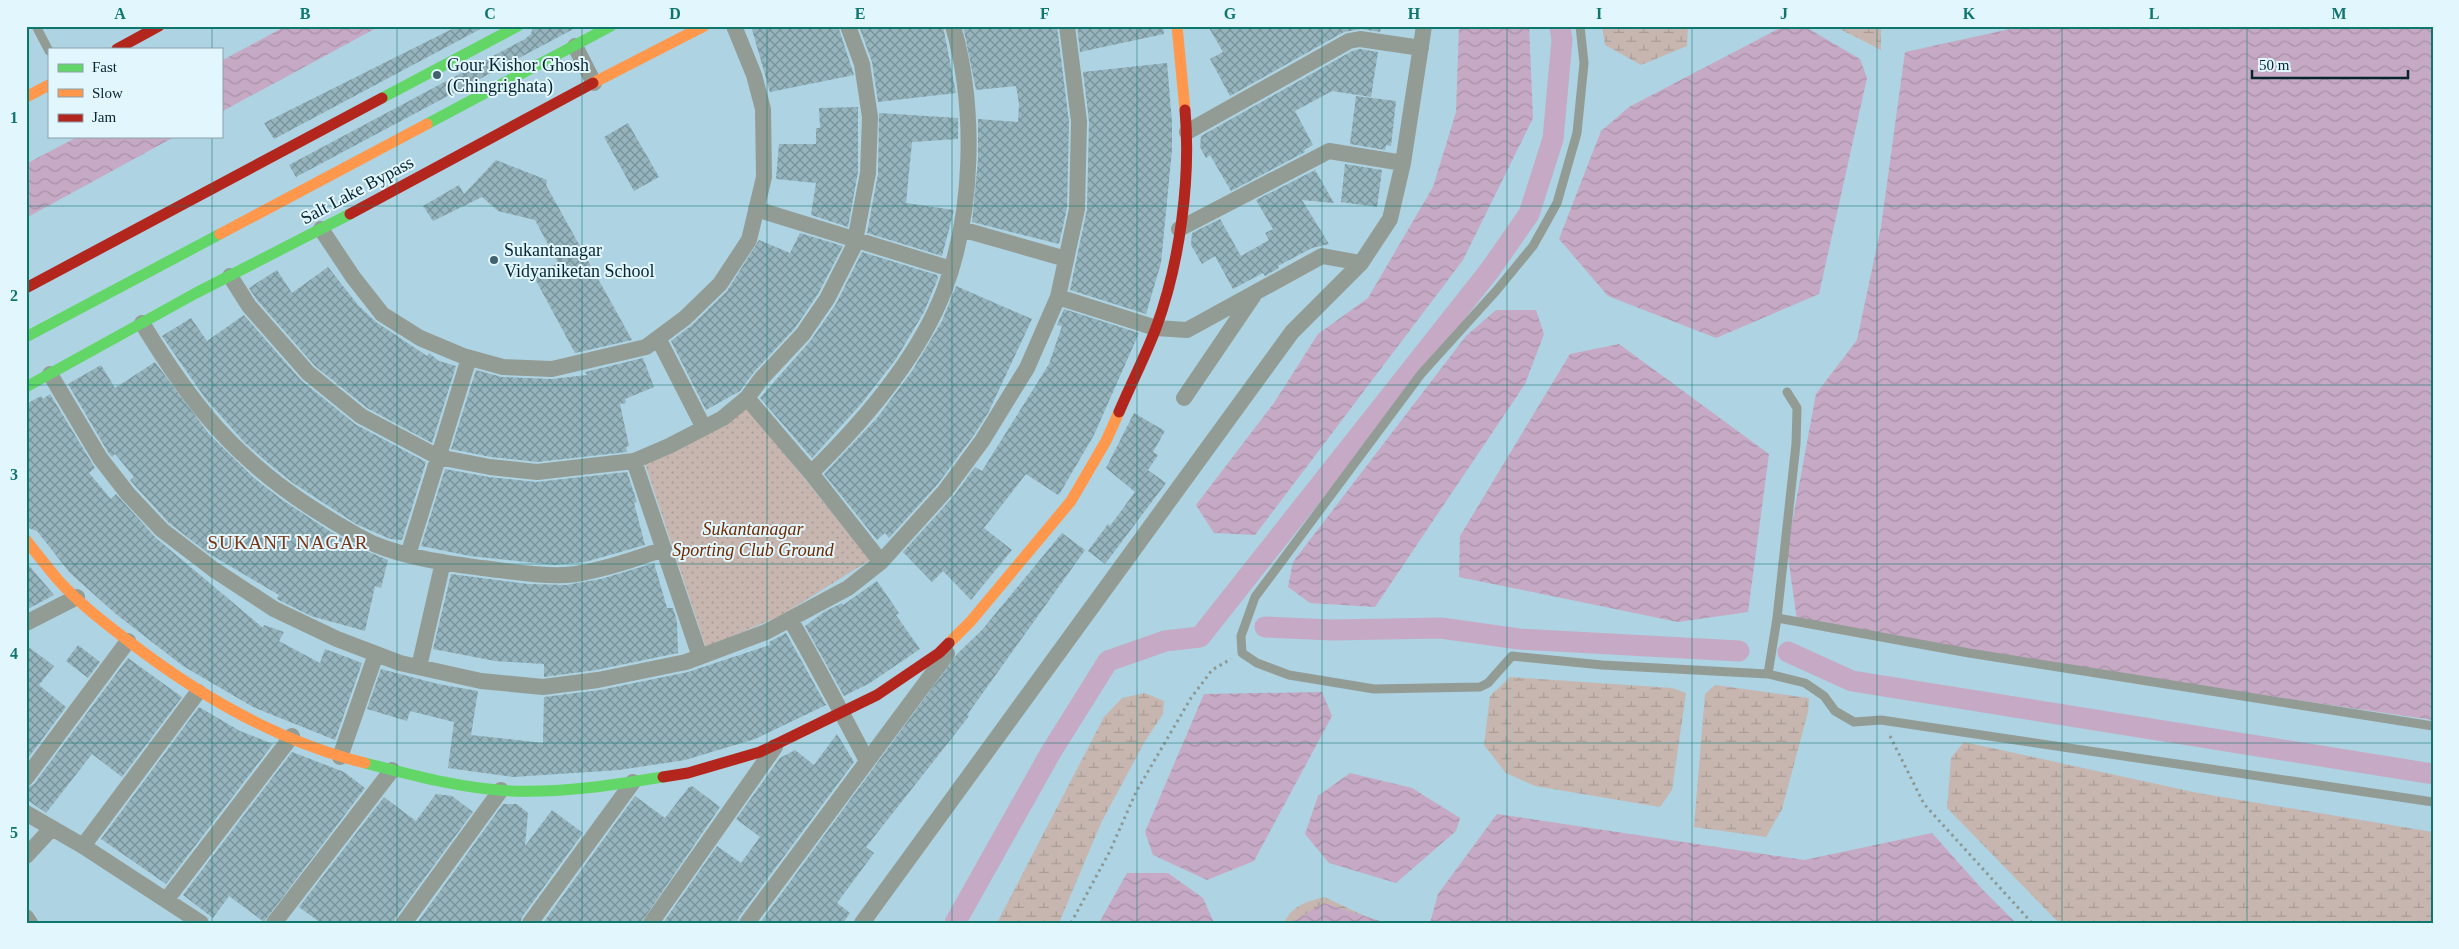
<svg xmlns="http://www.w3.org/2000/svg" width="2459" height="949" viewBox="0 0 2459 949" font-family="Georgia,serif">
	<defs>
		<pattern id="grass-dots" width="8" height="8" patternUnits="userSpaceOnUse" patternTransform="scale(1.25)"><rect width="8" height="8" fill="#c6b6af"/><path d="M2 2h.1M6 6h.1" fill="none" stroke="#a99c97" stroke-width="1.8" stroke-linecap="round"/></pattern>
		<pattern id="wetland-marsh" width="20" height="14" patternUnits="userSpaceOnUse" patternTransform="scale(1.25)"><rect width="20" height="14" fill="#c6b6af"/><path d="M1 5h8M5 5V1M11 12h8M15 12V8" fill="none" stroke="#a99c97"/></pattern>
		<pattern id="water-waves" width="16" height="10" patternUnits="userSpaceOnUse" patternTransform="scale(1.25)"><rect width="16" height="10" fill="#c6a9c4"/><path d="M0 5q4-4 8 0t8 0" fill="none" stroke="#a991a9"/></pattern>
		<pattern id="building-cross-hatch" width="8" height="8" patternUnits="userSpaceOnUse" patternTransform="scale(1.25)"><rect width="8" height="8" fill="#95b4bd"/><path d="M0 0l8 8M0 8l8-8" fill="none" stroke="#78929a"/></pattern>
	</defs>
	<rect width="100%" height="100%" fill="#aed3e2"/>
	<path fill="url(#grass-dots)" d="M747 407 870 560 782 615 706 648 645 464Z"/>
	<path fill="url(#wetland-marsh)" d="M1602 26H1688L1687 46 1641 65 1605 45Z
		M1834 26H1881V50Z
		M1510 677 1672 688 1686 693 1672 790 1660 807 1535 786 1506 773 1484 745 1490 696Z
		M1715 685 1809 698 1808 712 1782 809 1766 837 1694 827 1705 694Z
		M1145 693 1164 701 1163 714 1145 741 1101 823 1059 923H997L1104 717 1122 698Z
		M1964 742 2198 793 2433 832V923H2059L1947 808 1951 758Z
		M1324 897 1378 922 1377 923H1284C1293 905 1306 902 1324 897Z"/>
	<path fill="url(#water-waves)" d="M286 26H380L221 112V61Z
		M1459 26H1529L1533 118 1463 260 1255 535 1214 533 1196 505 1274 403 1318 334 1368 298 1433 187 1456 112Z
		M1784 26H1804L1860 59 1867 78 1819 294 1716 338 1608 296 1559 239 1601 131 1629 107Z
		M2024 26H2433V720L1830 632 1797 620 1787 550 1816 394 1857 340 1881 227 1905 52Z
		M79 136H176L26 218V164Z
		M1496 310H1536L1544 334 1525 384 1375 607 1310 603 1288 587 1293 562 1466 336Z
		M1619 344 1769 454 1748 612 1678 622 1459 577 1460 536 1570 354Z
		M1322 692 1332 716 1254 861 1207 880 1153 855 1145 832 1204 694Z
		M1350 773 1412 788 1460 818 1456 831 1396 883 1329 863 1305 834 1318 796Z
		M1497 814 1804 860 1932 833 1982 889 2016 923H1430L1438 894Z
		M1127 873H1168L1203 898 1214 923H1099Z
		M1324 903 1380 921 1379 923H1291Z"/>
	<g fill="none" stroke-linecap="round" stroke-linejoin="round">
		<path stroke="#c6a9c4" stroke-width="21" d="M1265 627 1332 630 1441 628 1519 639 1739 651
			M1788 652 1852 681 2433 774
			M955 923 1051 752 1108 661 1165 641 1200 637 1490 270 1529 214 1553 139 1562 40 1560 26"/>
	</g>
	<path fill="url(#building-cross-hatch)" d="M458 26H486L274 139 264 123Z
		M533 26H579L296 177 289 165 525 39 531 34Z
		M751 26H838L854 75 770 92Z
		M859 26H943L956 93 878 102 872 62Z
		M963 26H1057L1069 122 1067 208 1059 244 972 222 978 160V119L1018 122 1019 104 1016 86 976 90Z
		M1077 26H1163L1164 34 1080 52Z
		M1208 26H1381L1380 32 1361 29 1344 32 1230 96 1210 59 1223 52Z
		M1360 49 1378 52 1371 97 1332 91 1295 111 1313 145 1304 150 1305 152 1231 191 1210 155 1206 158 1200 147 1201 136 1352 51Z
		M1167 63 1172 122V150L1161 263 1146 314 1070 290 1087 209 1089 121 1083 72Z
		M1356 96 1396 101 1391 146 1386 145 1385 150 1350 144Z
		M858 107V172L848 227 811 215 816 183 776 179 779 144H816V128H820L819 108Z
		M879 113 958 118V139L912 142 906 203 954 210 942 256 867 233 878 174Z
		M628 123 659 177 634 191 604 137Z
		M496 160 547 180 546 185 632 340 575 353 533 275 558 263 535 220 498 211 482 197 433 221 423 206 459 185 464 194Z
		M1345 164 1382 170 1377 207 1341 202Z
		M1315 170 1334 203 1302 200 1329 244 1312 248 1278 266 1279 268 1265 276 1263 273 1233 289 1215 256 1202 264 1191 245 1192 233 1220 219 1241 256 1269 240 1265 233 1273 229 1256 200Z
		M800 233 843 246 818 294 795 328 754 372 740 391 706 410 671 341 692 325 727 291 759 240 790 253Z
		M862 252 937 275 938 278 924 312 896 359 861 404 812 458 760 398 811 340 836 304Z
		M328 267 358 305 376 322 427 356 429 353 439 361 456 366 432 443 367 408 315 366 257 300 249 288 277 270 292 293Z
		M956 286 1032 319 988 413 974 435 937 485 889 538 885 533 877 540 824 474 877 418 912 371 942 321Z
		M1064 309 1139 333 1094 435 1060 493 1058 495 1026 474 984 528 1012 550 971 600 943 571 932 582 903 552 952 498 975 467 982 471 1049 364 1062 326 1057 325Z
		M244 315 301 380 355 424 426 462 402 540 390 539 356 524 293 483 268 463 245 443 205 398 162 336 191 318 207 341Z
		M643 358 654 387 625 399 626 403 620 404 629 446 626 447 627 452 537 462 491 457 451 449 476 370 502 377 552 379 587 375 585 372Z
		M155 362 209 434 254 478 281 499 331 532 362 549 388 560 381 588 375 586 365 631 311 616 277 599 279 595 208 553 169 523 136 487 130 480 134 477 115 454 112 457 108 452 68 384 101 365 115 388Z
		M50 394 95 468 89 473 111 499 116 494 156 538 263 628 264 625 284 632 279 641 320 663 325 649 362 663 335 740 253 707 183 666 116 614 70 573 37 531 26 527V404L41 396 43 399Z
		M1134 413 1165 431 1153 452 1158 455 1148 470 1166 483 1105 564 1088 551 1108 524 1110 526 1135 492 1106 468Z
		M445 469 489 477 536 482 627 472 637 502 634 503 645 545 585 562 554 565 470 556 421 546Z
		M1062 533 1085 550 967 715 969 716 959 729 866 847 874 853 837 903 850 913 843 923H760L957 654 982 630Z
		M26 562 54 595 26 610Z
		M654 563 667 608H673L677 621 678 653 596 670 544 677V664L495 661 433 649 451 574 528 584 566 585 601 579Z
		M877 581 899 613 896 615 920 649 870 683 844 696 805 626 824 612 842 603 843 605Z
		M786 633 826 705 755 739 685 760 619 770 513 777 448 768 454 722 410 711 407 721 367 709 381 669 438 684 478 691 471 735 543 743 544 697 600 690 688 672 770 645 769 642Z
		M26 645 54 666 39 685 66 707 26 761Z
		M78 645 100 662 88 678 66 661Z
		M128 658 182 697 122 777 92 754 46 813 26 799V788L34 784Z
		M199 707 240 731 273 744 166 884 101 839Z
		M837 734 854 762 739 917 737 923H663L717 846 741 863 760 837 736 819 780 758 795 750 814 765Z
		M292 752 344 772 365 788 264 922 229 896 213 918 183 895Z
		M692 786 720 807 641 923H543L635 796 665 818 689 787Z
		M436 794 452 796 473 812 396 917 394 923H321L299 907 384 797 416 821Z
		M503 804H517L528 813 525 846 552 810 583 833 522 917 520 923H417Z"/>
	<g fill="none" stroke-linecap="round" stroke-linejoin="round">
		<path stroke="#8c9894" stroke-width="3" stroke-dasharray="2.5 4" stroke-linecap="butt" d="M1890 736 1924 804 2032 923
			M1071 923 1110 851 1136 792 1191 698 1212 670 1231 659"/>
		<path stroke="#929c95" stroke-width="9" d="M36 26 49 51
			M1580 26 1584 63 1577 133 1557 203 1533 246 1496 291 1421 374 1255 597 1241 636 1242 653 1257 663 1289 675 1374 689 1480 687 1488 683 1512 656 1602 665 1768 674 1805 683 1824 696 1835 711 1854 722 1881 720 2433 802
			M1777 618 1969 653 2433 726
			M1768 674 1777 618 1796 444 1797 408 1787 392"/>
		<path stroke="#929c95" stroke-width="16" d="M575 46 594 83
			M1187 132 1349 41 1360 39 1421 48
			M756 209 951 269
			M321 229 353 277 382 314 420 338 463 356 503 367 552 369 646 347 685 318 720 284 749 240 764 177 763 109 754 75 734 26
			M961 229 1066 259
			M1179 229 1329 151 1403 163
			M230 276 249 306 308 373 361 416 438 457 490 467 537 472 634 461 669 446 723 418 747 398 761 379 803 334 827 299 854 246 868 173 870 117 862 64 848 26
			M1058 297 1156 328 1187 330 1322 256 1361 263
			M142 323C191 404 235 459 315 510 334 522 354 535 374 544 408 558 446 563 482 568 509 571 550 578 576 574 606 569 635 559 664 549
			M658 338 704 428
			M50 374 100 458 128 494 162 530 213 569 274 609 337 639 400 663 481 681 543 687 598 680 686 662 766 632 848 588 881 562 945 491 982 441 1027 368 1058 297 1077 209 1079 121 1067 26
			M747 398 811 473 881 562
			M1184 398 1254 295
			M634 461 700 657
			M811 473C863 422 918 359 944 291 974 212 976 107 953 26
			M408 555 469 358
			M790 619C817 666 842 713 867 761
			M26 623 77 597
			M419 667 443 562
			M340 757 376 654
			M26 778 128 641
			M26 813 83 846 201 923
			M83 846 198 692
			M26 856 52 828
			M167 899 292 736
			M26 917 30 923
			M274 923 392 770
			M404 923 501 790
			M530 923 633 782
			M651 923 775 747
			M747 923 947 654
			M862 923 1292 332 1361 263 1390 219 1403 163 1424 26"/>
		<path stroke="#63d668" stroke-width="11" d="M382 98 518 26
			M427 124 611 26
			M26 337 220 234
			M26 387 196 293 350 214
			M365 763C412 775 463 789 511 791 562 793 614 785 663 777"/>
		<path stroke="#ff974d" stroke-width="11" d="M1177 26 1185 110
			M593 83 704 26
			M26 97 49 85
			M220 234 427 124
			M26 540C37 554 48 568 59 581 80 604 106 624 131 643 200 696 279 742 365 763
			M949 643 971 621 1071 501 1106 441 1119 412"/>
		<path stroke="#b3261e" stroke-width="11" d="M117 49 159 26
			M350 214 593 83
			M26 288 382 98
			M1119 412C1131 384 1145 357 1156 328 1180 263 1191 178 1185 110
			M663 777 688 773 760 752 877 695 939 653 949 643"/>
	</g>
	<path fill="none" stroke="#0f766e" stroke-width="1" stroke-opacity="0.55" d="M212 26V49M397 26V923M582 26V923M767 26V923M952 26V923M1137 26V923M1322 26V923M1507 26V923M1692 26V923M1877 26V923M2062 26V923M2247 26V923M212 136V923M26 206H2433M26 385H2433M26 564H2433M26 743H2433"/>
	<g fill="#41616e" stroke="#e2f6fe" stroke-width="2">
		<circle cx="437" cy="75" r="5"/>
		<circle cx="494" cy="260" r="5"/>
	</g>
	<g text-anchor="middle" stroke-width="4" stroke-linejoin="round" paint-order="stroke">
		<g font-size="18" fill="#07242f" stroke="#e2f6fe" text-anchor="start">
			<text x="447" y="71">Gour Kishor Ghosh<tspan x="447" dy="21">(Chingrighata)</tspan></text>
			<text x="504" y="256">Sukantanagar<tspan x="504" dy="21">Vidyaniketan School</tspan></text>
		</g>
		<g font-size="18" fill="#07242f" stroke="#e2f6fe">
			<text transform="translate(357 190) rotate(-28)" y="6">Salt Lake Bypass</text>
		</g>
		<g font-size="18" font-style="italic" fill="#702a00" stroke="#e2f6fe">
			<text x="753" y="535">Sukantanagar<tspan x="753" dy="21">Sporting Club Ground</tspan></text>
		</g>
		<g font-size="19" letter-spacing="1" fill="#773717" stroke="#e2f6fe">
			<text x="288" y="549">SUKANT NAGAR</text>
		</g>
	</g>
	<rect width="2459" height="949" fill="none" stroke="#e2f6fe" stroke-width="55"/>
	<rect x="48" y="48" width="175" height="90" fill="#e2f6fe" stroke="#8aa2ab"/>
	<rect x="58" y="64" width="25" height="8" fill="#63d668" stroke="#8aa2ab"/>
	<text x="92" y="72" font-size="15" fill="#07242f">Fast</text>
	<rect x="58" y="89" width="25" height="8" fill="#ff974d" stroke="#8aa2ab"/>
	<text x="92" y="98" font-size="15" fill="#07242f">Slow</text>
	<rect x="58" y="114" width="25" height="8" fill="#b3261e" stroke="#8aa2ab"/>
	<text x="92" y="122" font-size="15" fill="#07242f">Jam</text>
	<path d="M2252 70v8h156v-8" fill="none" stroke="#07242f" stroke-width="2.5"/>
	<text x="2259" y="70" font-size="15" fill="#07242f" stroke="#e2f6fe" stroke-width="4" paint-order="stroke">50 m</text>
	<rect x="28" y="28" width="2404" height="894" fill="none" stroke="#0f766e" stroke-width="2"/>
	<g font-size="16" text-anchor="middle" font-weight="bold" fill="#0f766e">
		<text x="120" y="19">A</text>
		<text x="305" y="19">B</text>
		<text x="490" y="19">C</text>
		<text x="675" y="19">D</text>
		<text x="860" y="19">E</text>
		<text x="1045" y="19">F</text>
		<text x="1230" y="19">G</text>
		<text x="1414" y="19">H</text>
		<text x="1599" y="19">I</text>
		<text x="1784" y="19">J</text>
		<text x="1969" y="19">K</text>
		<text x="2154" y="19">L</text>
		<text x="2339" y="19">M</text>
		<text x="14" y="123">1</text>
		<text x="14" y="301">2</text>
		<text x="14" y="480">3</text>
		<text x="14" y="659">4</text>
		<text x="14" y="838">5</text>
	</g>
</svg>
